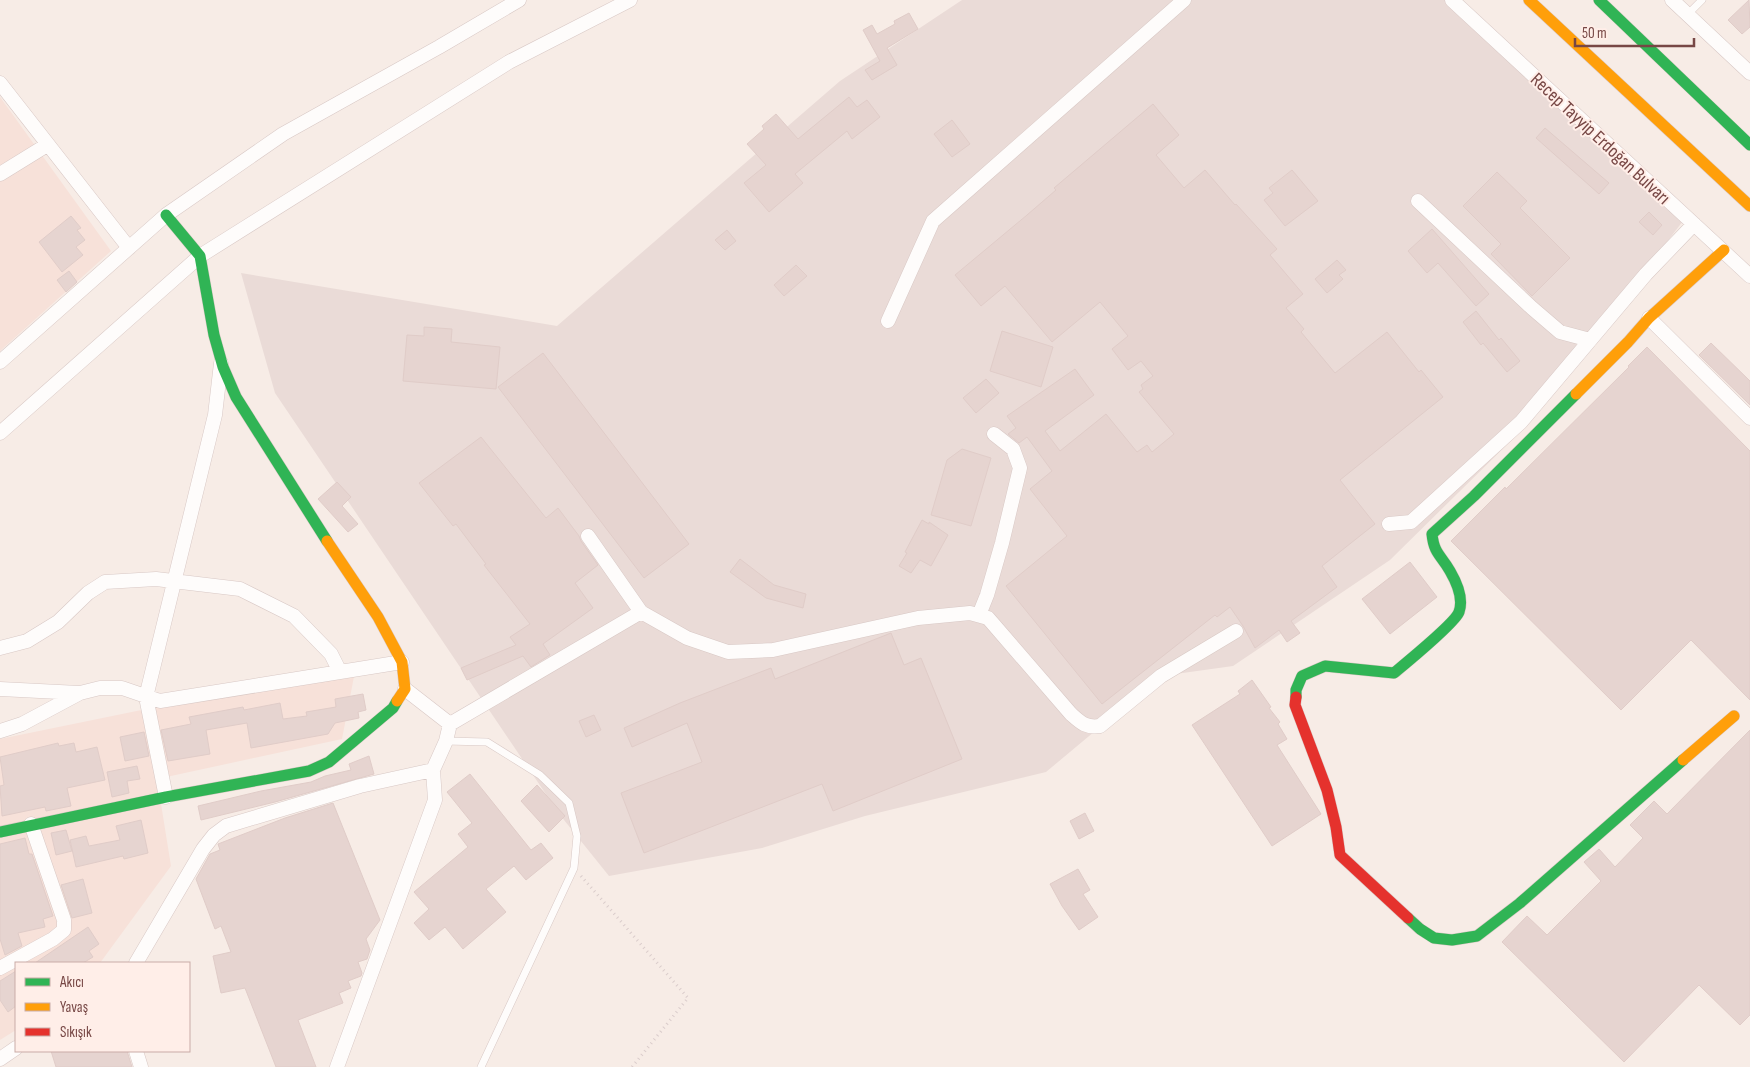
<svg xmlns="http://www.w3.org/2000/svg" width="1750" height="1067" viewBox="0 0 1750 1067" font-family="'Sofia Sans Condensed',sans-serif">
	<rect width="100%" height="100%" fill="#f7ece6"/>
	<path fill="#f7e1d9" d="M0 97 111 251 0 351Z
		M356 666 342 739 157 779 171 866 100 963H16V1030L0 1040V739Z"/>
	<path fill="#eadbd7" d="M962 0H1452L1686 217 1526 426 1390 560 1233 666 1161 676 1046 772 865 816 762 848 609 876 560 815 275 393 241 273 557 326 840 81Z"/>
	<path fill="#e6d4d0" stroke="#e0ccc8" d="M1749 0 1750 27 1742 34 1728 20Z
		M909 13 918 29 887 48 897 65 872 80 865 70 880 61 863 30 872 25 877 34 895 24 894 21Z
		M849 97 857 107 867 100 880 117 852 139 847 131 795 174 803 183 769 212 744 183 766 165 747 144 764 129 762 126 776 114 798 139Z
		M1153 104 1179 135 1156 155 1184 188 1205 170 1235 205 1236 204 1277 249 1270 255 1303 294 1286 308 1304 329 1301 332 1335 373 1387 332 1419 372 1421 370 1443 397 1340 480 1375 524 1322 566 1337 587 1291 621 1300 633 1287 642 1279 630 1255 648 1243 626 1230 607 1217 617 1215 615 1102 704 1006 586 1067 536 1030 489 1052 471 1027 437 1019 443 1008 434 1016 428 1007 416 1075 369 1094 395 1045 431 1060 451 1106 414 1137 452 1147 445 1152 452 1174 434 1139 392 1143 389 1141 385 1153 376 1141 361 1128 370 1112 349 1128 336 1100 302 1052 342 1005 286 981 306 955 275 1027 215 1056 190 1054 188Z
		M952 120 970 144 952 157 934 134Z
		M1545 128 1609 183 1599 194 1536 138Z
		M1292 170 1318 201 1285 226 1264 200 1273 193 1269 188Z
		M1497 172 1527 201 1520 208 1570 258 1532 296 1491 254 1501 244 1463 206Z
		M1649 212 1662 225 1653 235 1639 222Z
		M71 216 81 228 77 230 85 240 76 247 83 255 62 272 39 242Z
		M1432 229 1489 294 1476 306 1438 263 1427 273 1408 251Z
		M727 230 736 241 725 250 715 240Z
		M1337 260 1346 270 1339 275 1343 279 1327 293 1315 279Z
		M796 265 807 276 784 296 774 285Z
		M69 271 77 282 66 292 57 280Z
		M1476 311 1499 340 1501 338 1520 361 1507 372 1483 343 1481 345 1463 322Z
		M424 327 452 329 451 342 500 347 496 389 403 381 407 335 424 336Z
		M1002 331 1053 347 1041 387 990 371Z
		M1711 343 1750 381V405L1699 355Z
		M1647 347 1750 451V700L1691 640 1621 710 1451 541 1505 487 1506 489 1629 367 1628 366Z
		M543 353 689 544 644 578 498 387Z
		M986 379 999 393 976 413 963 398Z
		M481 437 546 518 558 508 579 536 581 541 598 565 575 583 593 608 543 644 550 655 531 667 523 656 467 680 461 668 516 645 510 637 530 624 484 565 486 564 456 524 453 526 419 483Z
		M962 449 991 458 971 526 931 515 947 460Z
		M337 482 351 497 342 506 358 524 348 532 318 499Z
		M922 520 929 524V522L948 535 931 566 920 560 911 573 899 566 907 553 905 552Z
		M740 559 774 585 806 594 803 608 766 598 730 572Z
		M1410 562 1437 597 1390 634 1362 599Z
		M891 633 904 665 921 658 962 759 833 811 822 784 644 853 621 793 702 762 687 723 632 747 624 728 680 703 771 668 775 679Z
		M1252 680 1271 707 1269 708 1280 722 1278 724 1287 739 1277 745 1321 814 1272 846 1192 725 1240 694 1238 691Z
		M363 694 366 710 358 712 359 718 335 723 328 734 251 748 247 723 206 730 210 754 168 761 161 730 191 724 189 717 243 707 244 710 280 703 283 719 307 716 306 712 336 707 335 699Z
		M594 715 601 730 586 737 579 721Z
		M1750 730V1015L1740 1025 1699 985 1624 1062 1502 942 1527 916 1547 935 1601 881 1584 862 1599 849 1615 867 1643 838 1630 825 1654 801 1667 814Z
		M144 732 149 756 125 761 120 737Z
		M58 743 59 746 74 743 76 752 97 747 105 780 67 788 71 806 46 811 45 807 2 816 0 786 4 785 0 757Z
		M369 756 374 774 275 802 201 820 198 806 261 791 311 782 325 776 351 770 349 764Z
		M137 766 140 779 127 781 129 793 112 797 107 772Z
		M470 774 531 850 541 843 553 858 526 880 514 866 486 889 506 912 463 949 445 927 429 940 414 923 429 909 414 892 468 847 458 834 472 823 447 792Z
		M537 785 565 816 549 832 521 801Z
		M333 803 380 920 366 939 370 950 367 959 358 962 362 973 361 976 348 981 351 988 339 993 343 1003 298 1020 316 1067H276L245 988 221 993 213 956 231 952 221 926 215 929 196 879 210 854 220 850 218 844 285 818Z
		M1085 813 1094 831 1079 839 1070 821Z
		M141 820 148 853 124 859 123 856 76 867 70 840 86 836 89 846 120 840 116 826Z
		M66 830 72 851 56 855 51 833Z
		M25 838 29 854H32L53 916 43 919 45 927 18 933 22 946 5 955 0 939V844Z
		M1078 869 1090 890 1083 894 1098 917 1079 930 1062 906 1050 884Z
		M83 879 92 913 72 918 61 885Z
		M88 927 99 944 89 951 93 957 83 963H35Z
		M16 971V1006L8 1012 0 1000V981Z
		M51 1051H127L132 1067H56Z"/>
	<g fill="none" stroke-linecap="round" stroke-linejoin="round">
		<g stroke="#d8c8c5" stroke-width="8">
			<path id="lane" d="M1688 14 1702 0
				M446 741 487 742 540 775 569 803 577 836 574 868 481 1067"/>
		</g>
		<g stroke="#d8c8c5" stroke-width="15">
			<path id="street" d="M1452 0 1750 276
				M1672 0 1750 73
				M0 83 129 248
				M0 174 47 145
				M1418 201 1532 308 1560 332 1590 340
				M1649 318 1750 418
				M888 321 933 221 1184 0
				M0 362 166 215 283 134 439 47 519 0
				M0 433 200 256 509 62 630 0
				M1389 524 1411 522 1521 422 1646 274 1694 224
				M588 536 641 612
				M979 615 987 595 1002 543 1020 468 1013 449 994 434
				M0 648 27 641 58 622 88 593 105 582 156 579 240 589 294 616 331 654 340 672
				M0 689 79 693
				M405 689 450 724 641 612 687 638 728 652 773 650 918 618 970 613 988 618 1071 714C1081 723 1086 728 1100 726L1161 676 1236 631
				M0 731 22 724 80 693 100 688H122L160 701 402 662
				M166 797 146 697 215 415 221 363
				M136 963 203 849 214 835 226 826 360 786 433 770 446 741 450 724
				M0 968 53 939 64 930V920L31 824
				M136 1051 141 1067
				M0 1059 16 1048
				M337 1067 435 800 433 770"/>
		</g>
		<g stroke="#dac8c5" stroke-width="12">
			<path id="fast" d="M1599 0 1750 145
				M166 215 200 256 214 335 223 367 236 397 327 541
				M1296 697V690L1302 676 1325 666 1394 673C1406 663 1455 623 1459 612 1464 598 1457 583 1450 571 1441 555 1434 554 1432 534L1474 496 1576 394
				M0 832 166 797 309 771 329 762 393 708 397 701
				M1408 918 1420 929 1434 938 1452 940 1477 936 1520 903 1683 760"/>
		</g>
		<g stroke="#dac8c5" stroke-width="12">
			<path id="slow" d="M1529 0 1750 206
				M1576 394 1628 342 1649 318 1724 250
				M327 541 378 617 402 662 405 689 397 701
				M1683 760 1734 716"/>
		</g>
		<g stroke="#dac8c5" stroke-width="12">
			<path id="jam" d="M1296 697 1295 705 1327 790 1336 827 1340 855 1408 918"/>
		</g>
		<path stroke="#dacccb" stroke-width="3" stroke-dasharray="1 4" stroke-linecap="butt" d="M581 876 688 998 632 1067"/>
		<use href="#lane" stroke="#fefcfb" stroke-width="7"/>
		<use href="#street" stroke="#fefcfb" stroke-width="14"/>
		<use href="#fast" stroke="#30b455" stroke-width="11"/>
		<use href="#slow" stroke="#ff9f0a" stroke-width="11"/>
		<use href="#jam" stroke="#e5322d" stroke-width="11"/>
	</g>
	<g text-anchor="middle" stroke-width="4" stroke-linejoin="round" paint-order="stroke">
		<g font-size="19" fill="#774745" stroke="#ffeee8">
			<text transform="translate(1601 138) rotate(43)" y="7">Recep Tayyip Erdoğan Bulvarı</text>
		</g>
	</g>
	<rect x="15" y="962" width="175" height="90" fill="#ffeee8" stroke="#c9aba7"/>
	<rect x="25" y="978" width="25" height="8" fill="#30b455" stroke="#c9aba7"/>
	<text x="60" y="987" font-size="15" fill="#774745">Akıcı</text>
	<rect x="25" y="1003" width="25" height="8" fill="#ff9f0a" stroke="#c9aba7"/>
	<text x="60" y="1012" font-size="15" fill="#774745">Yavaş</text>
	<rect x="25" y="1028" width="25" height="8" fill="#e5322d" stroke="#c9aba7"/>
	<text x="60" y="1037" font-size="15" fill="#774745">Sıkışık</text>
	<path d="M1575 38v8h119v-8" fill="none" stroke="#774745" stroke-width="2.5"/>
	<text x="1582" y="38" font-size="15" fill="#774745" stroke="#ffeee8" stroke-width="4" paint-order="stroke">50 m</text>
</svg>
